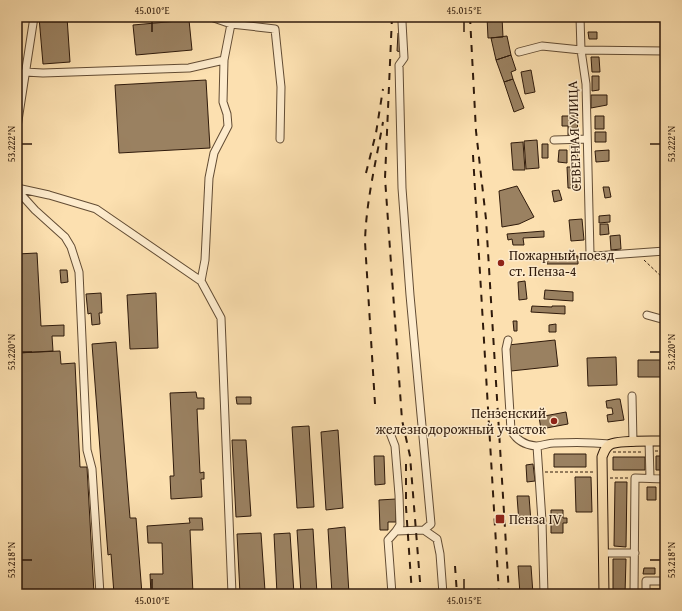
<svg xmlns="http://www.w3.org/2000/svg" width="682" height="611" viewBox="0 0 682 611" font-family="'Gentium Book Plus',serif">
	<rect width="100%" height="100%" fill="#fce0b0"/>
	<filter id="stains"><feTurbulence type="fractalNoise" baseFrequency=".005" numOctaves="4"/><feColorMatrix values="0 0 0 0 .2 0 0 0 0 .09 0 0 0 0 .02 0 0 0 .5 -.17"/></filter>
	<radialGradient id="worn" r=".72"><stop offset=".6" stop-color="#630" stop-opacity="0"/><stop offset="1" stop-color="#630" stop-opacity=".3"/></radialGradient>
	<path fill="#9a8161" stroke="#2f1a0b" d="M39 17H67L70 62 43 64Z
		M320 17H338V20H320Z
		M487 17H502L503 37 488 38Z
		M189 20 192 50 136 55 133 25Z
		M588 32H597V39H589Z
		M398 33 402 34 401 52 397 51Z
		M507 36 511 55 496 60 491 38Z
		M511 55 516 70 511 72 513 79 504 82 496 60Z
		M591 57H599L600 72H592Z
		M531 70 535 92 525 94 521 72Z
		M592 76H599V90L592 91Z
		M513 79 524 108 514 112 504 82Z
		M206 80 210 148 119 153 115 85Z
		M591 95H607V105L591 108Z
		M562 116H577L578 136H568V126H562Z
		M595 116H604V129H595Z
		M595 132H606V142H595Z
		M537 140 539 168 526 169 524 141Z
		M523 142 525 170H513L511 143Z
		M542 144H548V158H542Z
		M570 145H577L578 162H571Z
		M559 150H567V163L558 162Z
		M609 150V161L596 162 595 151Z
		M567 167H576L577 188H568Z
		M517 186 534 217 519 224 502 227 499 191Z
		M603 187H609L611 197 605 198Z
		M559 190 562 200 554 202 552 191Z
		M610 215V222L599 223V216Z
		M582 219 584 240 571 241 569 220Z
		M600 224H608L609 234 600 235Z
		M544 231V237L523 238 524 245H513L512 239 508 240 507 234Z
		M620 235 621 249 611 250 610 236Z
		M37 253 41 326 64 325V336H52L53 351 17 353V254Z
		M547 254H564V256H578V264H547Z
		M60 270H67L68 282 61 283Z
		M525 281 527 299 519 300 518 282Z
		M545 290 573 292V301L544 299Z
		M101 293 102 313H99L100 324 92 325 91 313 88 314 86 294Z
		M156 293 158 348 130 349 127 295Z
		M532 306 552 307V306H565V314L531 312Z
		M513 321H517V331H514Z
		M556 324V332H549V325Z
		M555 340 558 366 511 371 508 345Z
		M116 342 130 518H136L142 594H114L111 554 108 555 92 344Z
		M60 351 61 364 75 363 80 467H87L94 594H17V353Z
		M616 357 617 385 588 386 587 358Z
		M638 360H661V377H638Z
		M196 392 197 398H204V409H197L200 473 204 472V479H201L202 497 171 499 170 476H174L170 393Z
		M236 397H251V404H237Z
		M617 399H620L624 420 608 422 607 415 613 414 612 408H607L606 401Z
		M566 412 568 424 541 429 539 417Z
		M663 415H665V427H663Z
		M309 426 314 507 297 508 292 427Z
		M338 430 343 508 326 510 321 432Z
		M232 440H246L251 516 236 517Z
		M554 454H586V467H554Z
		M374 456H384L385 484 375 485Z
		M656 456H665V470H656Z
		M613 457H645V470H613Z
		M533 464 535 481 527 482 526 465Z
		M575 477H591L592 512H576Z
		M615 482H627L626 547 614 546Z
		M647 487H656V500H647Z
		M517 496H529L531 522 519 523Z
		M396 499V522H388V530H380L379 500Z
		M551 510H563V518H567V523H563V533H551Z
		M189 518H202L203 530H190L193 594H151L150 574H163L162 543H148L147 526 190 523Z
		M345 527 349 594H332L328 529Z
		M313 529 317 594H301L297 530Z
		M261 533 265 591 258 592V594H240L237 534Z
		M290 533 294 594H277L274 534Z
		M613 559H626L625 594H613Z
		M518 566H531L533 594H520Z
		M644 568H655V574H643Z
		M647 589H660V594H647Z
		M572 590V594H553L552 591Z"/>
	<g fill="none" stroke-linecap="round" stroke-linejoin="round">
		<g stroke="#624c34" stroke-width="9">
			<path id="minor" d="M211 17 231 24 275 29 281 87 280 139
				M580 17 581 50 586 84 590 254 595 256 665 251
				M402 22 404 58 399 65 402 188 410 295 431 524 424 530
				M519 52 542 46 581 50 665 51
				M25 72 43 73 189 68 224 60
				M17 127 34 17
				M554 140 587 139
				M17 188 49 195 96 209 201 281 221 318 232 594
				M17 190 35 210 65 237 71 247 79 272 87 450 92 469 100 594
				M201 281 205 260 209 178 214 153 228 126 227 114 223 102 224 60 231 24
				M647 315 665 320
				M508 340 506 349 511 430C516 440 525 445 536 446 542 446 548 443 554 443 573 442 591 442 610 444
				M632 396 633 442
				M390 433 395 446 399 495 400 525 396 531
				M649 441 650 478
				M537 446 542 521 544 594
				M604 553H635
				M392 594 388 540 396 531 424 530 437 539 440 554 443 594
				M634 594 635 478 665 479
				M646 594V581H665"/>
		</g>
		<g stroke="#2f1a0b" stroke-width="11">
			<path id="major" d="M604 594 602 457C604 452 605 447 611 444 620 440 654 441 665 441"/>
		</g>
		<path stroke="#2f1a0b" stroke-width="1" stroke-dasharray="3 2" stroke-linecap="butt" d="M644 260 665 280
			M655 451H665
			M613 452H642
			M545 472H594
			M610 478H629"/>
		<use href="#minor" stroke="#fdebcc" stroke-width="7"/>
		<use href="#major" stroke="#fce0b0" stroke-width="9"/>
		<path stroke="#2f1a0b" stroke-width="2" stroke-dasharray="7 7" stroke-linecap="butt" d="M392 17 385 178 402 420 410 456 421 594
			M470 17 476 131 486 219 509 594
			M473 155 499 594
			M366 173 376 133 383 89
			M375 404 365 242C366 201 376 162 383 122
			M406 464V507L412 594
			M455 566 457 594"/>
	</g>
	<path fill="none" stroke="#2f1a0b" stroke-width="1.5" d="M152 22V32M464 22V32M22 144H32M650 144H660M22 352H32M650 352H660M22 560H32M650 560H660M152 579V589M464 579V589"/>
	<g fill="#8f2418" stroke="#fdebcc" stroke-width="1.5">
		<circle cx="501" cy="263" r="4"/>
		<circle cx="554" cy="421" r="4"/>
		<rect x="495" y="514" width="10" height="10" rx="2"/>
	</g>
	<g text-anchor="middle" stroke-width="3" stroke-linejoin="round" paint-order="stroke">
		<g font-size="14" fill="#2f1a0b" stroke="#fdebcc">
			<text transform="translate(574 136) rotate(-92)" y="5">СЕВЕРНАЯ УЛИЦА</text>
		</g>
		<g font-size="14" fill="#2f1a0b" stroke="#fdebcc" text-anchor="start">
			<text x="509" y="260">Пожарный поезд<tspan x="509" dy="16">ст. Пенза-4</tspan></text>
			<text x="546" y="418" text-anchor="end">Пензенский<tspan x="546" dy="16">железнодорожный участок</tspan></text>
			<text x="509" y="524">Пенза IV</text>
		</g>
	</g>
	<rect width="682" height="611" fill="none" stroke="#fce0b0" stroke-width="44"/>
	<rect x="22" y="22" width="638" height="567" fill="none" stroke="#2f1a0b" stroke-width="1.5"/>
	<g font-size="10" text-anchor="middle" fill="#2f1a0b">
		<text x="152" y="14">45.010°E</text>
		<text x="464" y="14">45.015°E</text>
		<text transform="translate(11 144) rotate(-90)" y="4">53.222°N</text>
		<text transform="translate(671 144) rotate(-90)" y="4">53.222°N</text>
		<text transform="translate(11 352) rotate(-90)" y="4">53.220°N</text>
		<text transform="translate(671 352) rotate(-90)" y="4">53.220°N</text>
		<text transform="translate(11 560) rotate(-90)" y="4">53.218°N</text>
		<text transform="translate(671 560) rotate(-90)" y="4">53.218°N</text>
		<text x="152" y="604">45.010°E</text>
		<text x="464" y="604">45.015°E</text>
	</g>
	<rect width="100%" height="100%" filter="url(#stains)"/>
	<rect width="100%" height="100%" fill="url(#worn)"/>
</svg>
